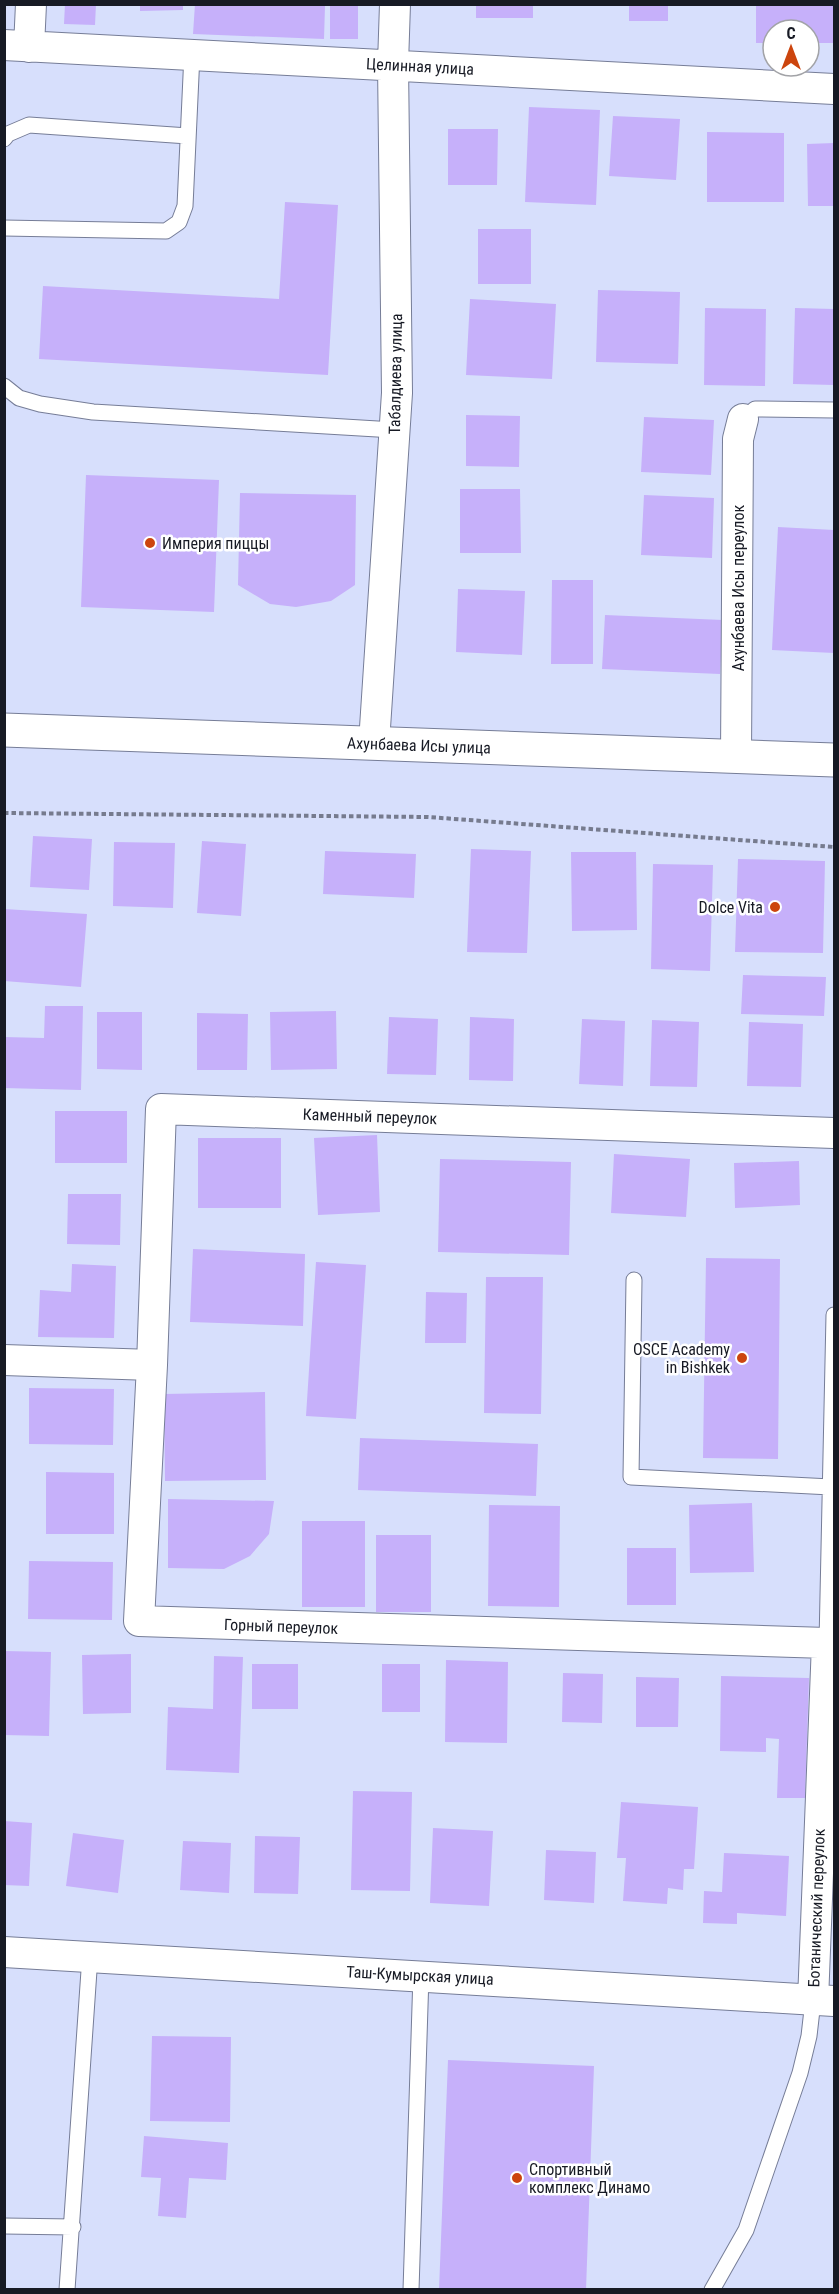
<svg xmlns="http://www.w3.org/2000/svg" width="839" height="2294" viewBox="0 0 839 2294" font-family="'Roboto Condensed',sans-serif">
	<rect width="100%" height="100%" fill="#d7dffc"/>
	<path fill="#c6b0fa" d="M65 4H96L95 25 64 24Z
		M140 4H183V10L140 11Z
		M195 4 325 6 324 39 193 34Z
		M330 4H358V39H330Z
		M476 4H533V18H476Z
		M629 4H668V21H629Z
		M756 4H834V43H809V30H773V43H756Z
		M529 107 600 110 596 205 525 202Z
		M613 116 680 119 676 180 609 176Z
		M448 129H498L497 185H448Z
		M707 132 784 133V202H707Z
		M834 143V206H808L807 144Z
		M285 202 338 205 328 375 39 359 43 286 279 299Z
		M478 229H531V284H478Z
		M598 290 680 292 678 364 596 362Z
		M470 299 556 304 552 379 466 375Z
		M705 308 766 309 765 386 704 385Z
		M795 308 834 309V385L793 384Z
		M466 415 520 416 519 467 466 466Z
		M644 417 714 420 711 475 641 472Z
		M86 475 219 480 214 612 81 607Z
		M460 489H520L521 553H460Z
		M240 493 356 495 355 585 331 601 296 607 270 604 238 585Z
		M644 495 714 498 712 558 641 555Z
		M778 527 834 530V653L772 650Z
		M552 580H593V664H551Z
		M458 589 525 591 522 655 456 652Z
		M605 615 723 620 720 674 602 669Z
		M33 836 92 839 89 890 30 887Z
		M202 841 246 844 241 916 197 913Z
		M114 842 175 843 173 908 113 906Z
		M471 849 531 851 527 953 467 952Z
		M325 851 416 854 414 898 323 894Z
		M571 852H636L637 930 572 931Z
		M738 859 825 861 823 953 735 952Z
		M653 864 713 865 710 971 651 969Z
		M4 909 87 914 81 987 4 981Z
		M743 975 826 977 824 1016 741 1014Z
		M45 1006H83L81 1090 4 1088V1037L44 1038Z
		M336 1011 337 1069 271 1070 270 1012Z
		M97 1012H142V1070L97 1069Z
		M197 1013 248 1014 247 1070H197Z
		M389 1017 438 1019 436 1075 387 1074Z
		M470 1017 514 1019 513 1081 469 1080Z
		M582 1019 625 1021 623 1086 579 1084Z
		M652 1020 699 1022 697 1087 650 1086Z
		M749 1022 803 1024 801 1087 747 1086Z
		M55 1111H127V1163H55Z
		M377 1135 380 1212 318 1215 314 1138Z
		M198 1138H281V1208H198Z
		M614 1154 690 1159 686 1217 611 1213Z
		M440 1159 571 1162 569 1255 438 1252Z
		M799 1161 800 1205 735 1208 734 1163Z
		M68 1194H121L120 1245 67 1244Z
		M193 1249 305 1254 303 1326 190 1322Z
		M706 1258 780 1259 778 1459 703 1458Z
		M316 1262 366 1265 356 1419 306 1416Z
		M72 1264 116 1266 114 1338 38 1337 40 1290 71 1292Z
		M486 1277H543L541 1414 484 1413Z
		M426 1292 467 1293 466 1343H425Z
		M29 1388 114 1389 113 1445 29 1444Z
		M265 1392 266 1480 165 1481 164 1394Z
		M360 1438 538 1444 536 1496 358 1490Z
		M46 1472 114 1473V1534H46Z
		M168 1499 274 1501 269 1534 250 1556 224 1569 168 1568Z
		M752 1503 754 1572 690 1573 689 1505Z
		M489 1505 560 1506 559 1607 488 1606Z
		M302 1521H365V1607H302Z
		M376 1535H431V1612H376Z
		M627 1548H676V1605H627Z
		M29 1561 113 1562 112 1620 28 1619Z
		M4 1651 51 1652 49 1736 4 1735Z
		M131 1654V1713L83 1714 82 1655Z
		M214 1656 243 1657 239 1773 166 1770 168 1707 213 1709Z
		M446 1660 508 1662 507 1743 445 1742Z
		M252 1664H298V1709H252Z
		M382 1664H420V1712H382Z
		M563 1673 603 1674 602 1723 562 1722Z
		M721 1676 809 1678 805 1798H777L779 1739 766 1738V1752L720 1751Z
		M636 1677 679 1678 678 1727H636Z
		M353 1791 412 1792 410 1891 351 1890Z
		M621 1802 698 1807 694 1869H684L683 1890 668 1888 667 1904 623 1901 626 1858H617Z
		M4 1821 32 1823 29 1886 4 1885Z
		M433 1828 493 1831 489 1906 430 1903Z
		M73 1833 124 1840 118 1893 66 1886Z
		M255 1836 300 1837 298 1894 254 1893Z
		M183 1841 231 1843 229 1893 180 1890Z
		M546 1850 596 1852 594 1903 544 1900Z
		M724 1853 789 1856 786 1916 737 1913V1924L703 1923 704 1891 722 1892Z
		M152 2036 231 2037 230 2122 150 2121Z
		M448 2060 594 2066 586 2290H439Z
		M144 2136 228 2143 226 2180 189 2178 186 2218 158 2216 161 2178 141 2177Z"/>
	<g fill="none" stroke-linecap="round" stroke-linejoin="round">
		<g stroke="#767d97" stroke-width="17">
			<path id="lane" d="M4 139 8 134 29 125 188 136
				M4 228 166 231 179 222 185 206 192 54
				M4 386 19 398 40 404 93 412 394 430
				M743 419 755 409 834 410
				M634 1280 631 1477 831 1487
				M827 1643 834 1315
				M4 2226 73 2227
				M67 2290 90 1956
				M411 2290 421 1975
				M712 2290 746 2230 800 2073 809 2036 813 2001"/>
		</g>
		<g stroke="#767d97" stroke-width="32">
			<path id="street" d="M4 45 834 89
				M29 47 31 4
				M374 743 397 393 393 64 395 4
				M736 756 738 439 743 419
				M4 1360 152 1365 139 1621 827 1643
				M152 1365 161 1109 834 1133
				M4 1952 834 2001
				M813 2001 827 1643 834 1644"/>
		</g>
		<g stroke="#767d97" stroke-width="35">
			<path id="primary" d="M4 730 834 760"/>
		</g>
		<path stroke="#767b8e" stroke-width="4" stroke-dasharray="4.5 3" stroke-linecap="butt" d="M4 813 428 817 834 847"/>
		<use href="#lane" stroke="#fff" stroke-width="15"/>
		<use href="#street" stroke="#fff" stroke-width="30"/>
		<use href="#primary" stroke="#fff" stroke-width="33"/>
	</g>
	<g fill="#cc450e" stroke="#fff" stroke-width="2">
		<circle cx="150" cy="543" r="6"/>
		<circle cx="775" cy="907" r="6"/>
		<circle cx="742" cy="1358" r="6"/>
		<circle cx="517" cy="2178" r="6"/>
	</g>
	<g text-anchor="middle" stroke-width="5" stroke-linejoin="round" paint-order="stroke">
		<g font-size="16" fill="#171a24" stroke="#fff">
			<text transform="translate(420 66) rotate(3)" y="6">Целинная улица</text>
			<text transform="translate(395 374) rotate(-89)" y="6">Табалдиева улица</text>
			<text transform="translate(738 588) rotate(-90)" y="6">Ахунбаева Исы переулок</text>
			<text transform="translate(419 745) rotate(2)" y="6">Ахунбаева Исы улица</text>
			<text transform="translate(370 1116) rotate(2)" y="6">Каменный переулок</text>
			<text transform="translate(281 1626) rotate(2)" y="6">Горный переулок</text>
			<text transform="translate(816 1908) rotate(-88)" y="6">Ботанический переулок</text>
			<text transform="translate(420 1975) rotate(3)" y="6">Таш-Кумырская улица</text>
		</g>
		<g font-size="16" fill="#171a24" stroke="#fff" text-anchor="start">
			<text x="162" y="549">Империя пиццы</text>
			<text x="763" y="913" text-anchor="end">Dolce Vita</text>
			<text x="730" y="1355" text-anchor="end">OSCE Academy<tspan x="730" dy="18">in Bishkek</tspan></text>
			<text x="529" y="2175">Спортивный<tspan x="529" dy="18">комплекс Динамо</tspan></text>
		</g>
	</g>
	<rect width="839" height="2294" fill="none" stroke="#171a24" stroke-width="12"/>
	<g transform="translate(791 48)"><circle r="28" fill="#ffffff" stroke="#a2a3a7" stroke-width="1.5"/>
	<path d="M0-4.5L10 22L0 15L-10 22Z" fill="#cc450e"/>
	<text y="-9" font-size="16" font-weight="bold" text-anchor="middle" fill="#171a24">С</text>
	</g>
</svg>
